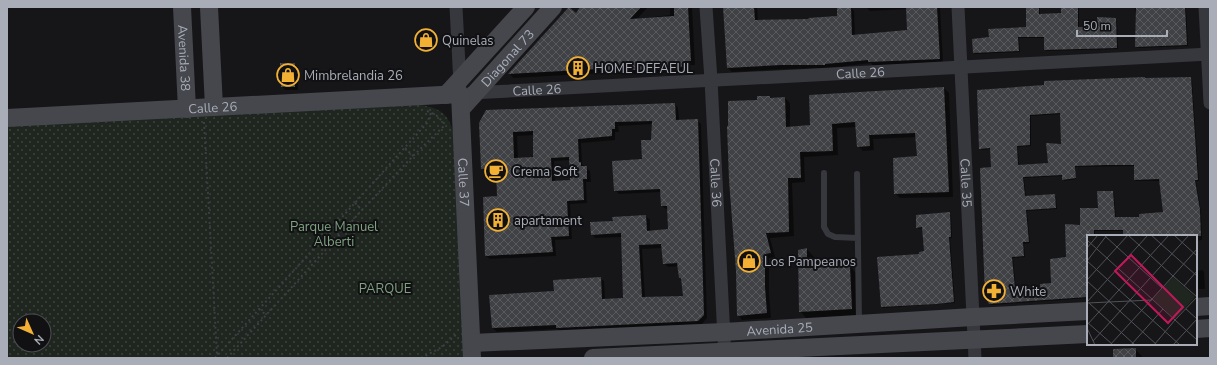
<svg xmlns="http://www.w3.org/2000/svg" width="1217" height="365" viewBox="0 0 1217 365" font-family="'Nunito Sans',sans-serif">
	<defs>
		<pattern id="park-dots" width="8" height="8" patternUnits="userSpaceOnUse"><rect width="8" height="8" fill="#1e261f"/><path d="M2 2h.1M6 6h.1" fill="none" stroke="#3c433d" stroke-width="1.8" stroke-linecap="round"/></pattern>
		<pattern id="building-cross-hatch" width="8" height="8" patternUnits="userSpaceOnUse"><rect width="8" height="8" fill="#404145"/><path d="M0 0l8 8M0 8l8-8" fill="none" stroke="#595a5e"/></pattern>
	</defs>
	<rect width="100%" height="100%" fill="#161618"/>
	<path fill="url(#park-dots)" fill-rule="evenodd" d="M415 104C441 108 449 112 455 139L464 358H7V124ZM20 321H44V345H20Z"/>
	<path fill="#0007" fill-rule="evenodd" d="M582 7H648L637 19 670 15V7H692L695 65H687L688 71 641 74H605L604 73 513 78 510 74 576 14Z
		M724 7H757L758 21 810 20 838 17 851 7 854 11 855 36 908 31V9L870 11 866 7H940L943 62 873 66 871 63 829 68 786 69 732 72 728 68Z
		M1026 7H1040V15L1062 14V7H1079V28H1098L1116 19 1117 20 1118 49 1046 51 1045 49V38H1019L1020 52 975 54 974 53 973 40 990 38 1027 28Z
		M1134 7H1186L1188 46 1138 48 1136 47V13Z
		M294 64 298 67V90H285L282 86Z
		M1145 78 1146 79 1191 78 1192 80 1199 181H1196L1201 212 1202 240 1196 241V236H1124V231H1095V236H1088V298L992 305 990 304 992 168 991 149 982 150 980 148 978 91ZM1061 114 1062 145 1049 164 1019 166 1018 147 1031 146V116ZM1135 166V180L1136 181H1160L1164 213 1140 218H1116L1114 193 1113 192 1099 209 1081 226 1067 258 1052 284 1041 288 1016 289 1013 258 1025 257 1024 244 1030 243 1027 211 1057 209 1056 197 1054 195 1026 197 1024 178 1063 176 1064 181 1076 179V167Z
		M944 88 949 93 953 197 900 198 895 193 918 157 916 137 873 139 874 150 863 151 858 146 857 127 837 128 838 155 804 157 805 182 792 183 794 236 770 238 775 257 769 258V293L771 318 742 320 738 315 758 100 770 97 772 99 785 98 790 103V127L812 126 810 96Z
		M675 104 678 108 679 120H697L701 124 707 318 702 324 561 331 558 329 497 332 493 328 555 292 600 278 604 281 605 300 624 299 622 237 595 238 592 234 614 222 646 216 650 220V232L669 230 668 209H666L662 206 661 192 619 194 615 190 643 160 652 141 653 124 618 126 619 132H615V140L581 143 582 164 590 171 591 182H586L587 203 570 204 572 239 555 240 556 256 490 259 486 256 498 197 497 171 486 172 482 169 480 123ZM534 135V158L518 159 517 136ZM570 160 571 181 555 182 554 161ZM662 248 664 263 668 267 679 266 680 277 683 280 684 297 645 298 642 249Z
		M950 213 951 215 952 238H950L955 303 883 308 882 307 920 255 925 252 923 228 919 229 917 227Z
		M807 249 814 257V268L850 267 858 275 859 317 807 319 800 311Z
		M1203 270 1204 272 1205 289H1196V271Z
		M1135 349 1142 356V358H1114Z"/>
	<path fill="url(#building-cross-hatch)" fill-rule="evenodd" d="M569 7 576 13 580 7H641L630 19 674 16V7H688L691 61H684V67L637 70H600L599 69 508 74Z
		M723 7H754L755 20 809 19 808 18 837 16V7H851L852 35 907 30 906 7H937L940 59 868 62V60L825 64V65H781L727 68Z
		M1026 7H1039V14L1061 13V7H1078V27H1098L1097 17 1116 18 1117 48 1044 50V37H1018L1019 51 973 53 972 39 989 37 988 29 1026 27Z
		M1136 7H1185L1187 45 1135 47Z
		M280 63H295V87H281Z
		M1145 77V78L1191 77 1198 180H1195L1200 210 1201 236H1123V230H1094V236H1088V297L989 304 985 296 980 168 991 167 990 148 979 149 977 90 1044 85V81ZM1060 113 1061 144 1046 143 1048 163 1018 165 1017 146 1030 145V115ZM1105 165H1134V180L1159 179 1163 212 1139 214V217H1115L1113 191H1097L1098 208H1080V225L1065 224 1066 257 1050 259 1051 283 1040 284V287L1015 288 1012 257 1024 256 1023 242H1029L1026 210 1056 208 1055 194 1025 196 1023 177 1062 175V180L1076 178 1075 166Z
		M944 87 949 192 894 194 893 158 917 156 915 133 869 135 870 146 857 147 855 122 832 124 833 151 800 152 801 178H788L789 232 766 233 771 253 765 254V287L767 313 737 316 736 271 729 180 727 126H728V101L757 100V96H770V98L785 97 786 127 810 125 809 95Z
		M675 103 676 120 698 119 704 315 698 321 556 328V325L492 328 489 295 554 291 553 280 601 277 602 299 623 298 621 233 591 235 590 222 613 221 612 217 646 215 647 231 668 229 667 206H661L660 189 614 191 612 161 642 159 641 140H651L652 121 615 122V129H612V136L578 139 579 162H581V166H587V179H583L584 200 567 201 569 236 551 237 553 252 485 256 483 197 497 196 496 168 481 169 479 123 486 110ZM533 131V157L514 158 513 132ZM569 157 570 180 552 181 551 158ZM661 244 663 264 677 263 679 278H681L683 296 642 297 639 245Z
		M950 212 951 237H949L954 302 937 304 881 307 877 257 919 254V252L924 251 922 227 916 228V215Z
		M807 248V268L850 266 852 309 799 312 798 250Z
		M1136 348V358H1113V349Z"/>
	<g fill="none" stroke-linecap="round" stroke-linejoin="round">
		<path stroke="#3d3f44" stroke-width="2" stroke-dasharray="2 3" stroke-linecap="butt" d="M427 111 436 115 446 125
			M204 122 217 355
			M405 148 413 156
			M355 203 362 210
			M306 257 313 264
			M259 309 266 315
			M215 358 427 123 431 113
			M227 358 362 210 413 156 445 125
			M421 358 442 347 457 334"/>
		<path stroke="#37383d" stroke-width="6" d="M824 173V227L828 234 835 237 858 238
			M857 174 859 322"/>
		<g stroke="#37383d" stroke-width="13">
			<path d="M456 7 460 85"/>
			<path id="s1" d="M706 7 711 80 725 358"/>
			<path id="s2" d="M958 7 975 358"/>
			<path d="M1205 7 1210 103"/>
			<path id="s3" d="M471 93 1210 54"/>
		</g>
		<g stroke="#45474d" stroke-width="18">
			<path id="s4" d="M182 7 187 109"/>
			<path d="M209 7 214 107"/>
			<path d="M446 95 526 7"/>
			<path id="s5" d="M461 109 553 7"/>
			<path id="s6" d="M7 118 460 94 472 358"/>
			<path d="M1196 307 1210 306"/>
			<path d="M1196 329 1210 328"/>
			<path id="s7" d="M472 343 724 332 973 317 1088 311"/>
			<path d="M593 358 1088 334"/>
		</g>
	</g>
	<defs>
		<g id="shop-ring" transform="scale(1.15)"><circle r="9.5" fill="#111113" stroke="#f2b134" stroke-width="1.5"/><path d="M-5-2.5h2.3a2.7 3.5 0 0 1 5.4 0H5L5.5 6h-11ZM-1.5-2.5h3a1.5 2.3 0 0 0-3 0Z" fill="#f2b134"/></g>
		<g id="building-ring" transform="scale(1.15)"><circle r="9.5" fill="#111113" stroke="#f2b134" stroke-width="1.5"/><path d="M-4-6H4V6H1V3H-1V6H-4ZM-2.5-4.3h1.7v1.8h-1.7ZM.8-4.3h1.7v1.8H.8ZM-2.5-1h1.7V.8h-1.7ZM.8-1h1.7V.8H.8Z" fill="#f2b134"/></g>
		<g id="cafe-ring" transform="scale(1.15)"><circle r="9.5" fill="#111113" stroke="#f2b134" stroke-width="1.5"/><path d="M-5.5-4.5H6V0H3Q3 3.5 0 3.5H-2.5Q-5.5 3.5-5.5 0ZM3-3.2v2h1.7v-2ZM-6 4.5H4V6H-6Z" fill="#f2b134"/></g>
		<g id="pharmacy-ring" transform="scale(1.15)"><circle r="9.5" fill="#111113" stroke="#f2b134" stroke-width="1.5"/><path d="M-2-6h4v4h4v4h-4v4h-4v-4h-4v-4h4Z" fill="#f2b134"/></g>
	</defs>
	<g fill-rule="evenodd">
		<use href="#shop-ring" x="426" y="40"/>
		<use href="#building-ring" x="578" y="68"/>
		<use href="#shop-ring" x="288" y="75"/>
		<use href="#cafe-ring" x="496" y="171"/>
		<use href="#building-ring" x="498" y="220"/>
		<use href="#shop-ring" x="749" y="261"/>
		<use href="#pharmacy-ring" x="994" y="291"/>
	</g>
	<g text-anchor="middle" stroke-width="4" stroke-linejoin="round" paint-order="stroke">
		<g font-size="13" fill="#a8adb8" stroke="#111113" text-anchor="start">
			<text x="442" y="45">Quinelas</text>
			<text x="594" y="73">HOME DEFAEUL</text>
			<text x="304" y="80">Mimbrelandia 26</text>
			<text x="512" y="176">Crema Soft</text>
			<text x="514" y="225">apartament</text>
			<text x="764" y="266">Los Pampeanos</text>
			<text x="1010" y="296">White</text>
		</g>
		<g font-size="13" fill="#a8adb8" stroke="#111113">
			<text dy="5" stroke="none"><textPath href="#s4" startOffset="51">Avenida 38</textPath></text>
			<text dy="5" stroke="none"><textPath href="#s5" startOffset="69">Diagonal 73</textPath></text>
			<text dy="5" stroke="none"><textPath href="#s3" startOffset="390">Calle 26</textPath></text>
			<text dy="5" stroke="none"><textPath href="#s3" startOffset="66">Calle 26</textPath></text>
			<text dy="5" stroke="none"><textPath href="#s6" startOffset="206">Calle 26</textPath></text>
			<text dy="5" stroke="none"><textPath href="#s6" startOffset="542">Calle 37</textPath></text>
			<text dy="5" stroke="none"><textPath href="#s1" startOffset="176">Calle 36</textPath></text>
			<text dy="5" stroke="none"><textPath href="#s2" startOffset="176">Calle 35</textPath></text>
			<text dy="5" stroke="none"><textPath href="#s7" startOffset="308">Avenida 25</textPath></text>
		</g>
		<g font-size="13" fill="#7fa381" stroke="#111113">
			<text x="334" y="231">Parque Manuel<tspan x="334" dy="15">Alberti</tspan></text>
			<text x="385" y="293">PARQUE</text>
		</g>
	</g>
	<g transform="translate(1087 235)">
		<rect width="110" height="110" fill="#161618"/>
		<path d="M86 42 108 62 88 84 66 64Z" fill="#1e261f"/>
		<path fill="none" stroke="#505258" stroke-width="1" d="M41 0 86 41 110 14M64 0 110 41M87 0 110 21M18 1 75 53M0 5 65 64 23 110M0 13 11 0M0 26 93 110M0 26 20 0M86 41 110 62 88 85 65 64ZM0 45 41 0M0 46 70 110M97 51 110 36M0 67 61 0M0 68 65 65M2 68 48 110M99 74 110 84M0 87 25 109M0 90 82 0M0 93 8 110M6 106 102 0M44 110 76 74M67 110 88 85 110 105M86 110 110 84"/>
		<path fill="#c2185b" fill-opacity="0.15" stroke="#c2185b" stroke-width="2" d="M44 20 96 72 81 88 28 36Z"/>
		<rect width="110" height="110" fill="none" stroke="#a8adb8" stroke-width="2"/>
	</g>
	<rect width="1217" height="365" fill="none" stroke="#a8adb8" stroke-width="16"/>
	<g transform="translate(32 333) rotate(135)"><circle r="19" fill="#111113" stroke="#4d4f55"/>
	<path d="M0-3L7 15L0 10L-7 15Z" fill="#f2b134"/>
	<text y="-6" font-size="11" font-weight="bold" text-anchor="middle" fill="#a8adb8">N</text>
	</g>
	<path d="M1077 30v6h90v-6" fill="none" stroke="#a8adb8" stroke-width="2"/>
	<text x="1083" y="30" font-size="12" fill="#a8adb8" stroke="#111113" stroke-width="3" paint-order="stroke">50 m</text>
</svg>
